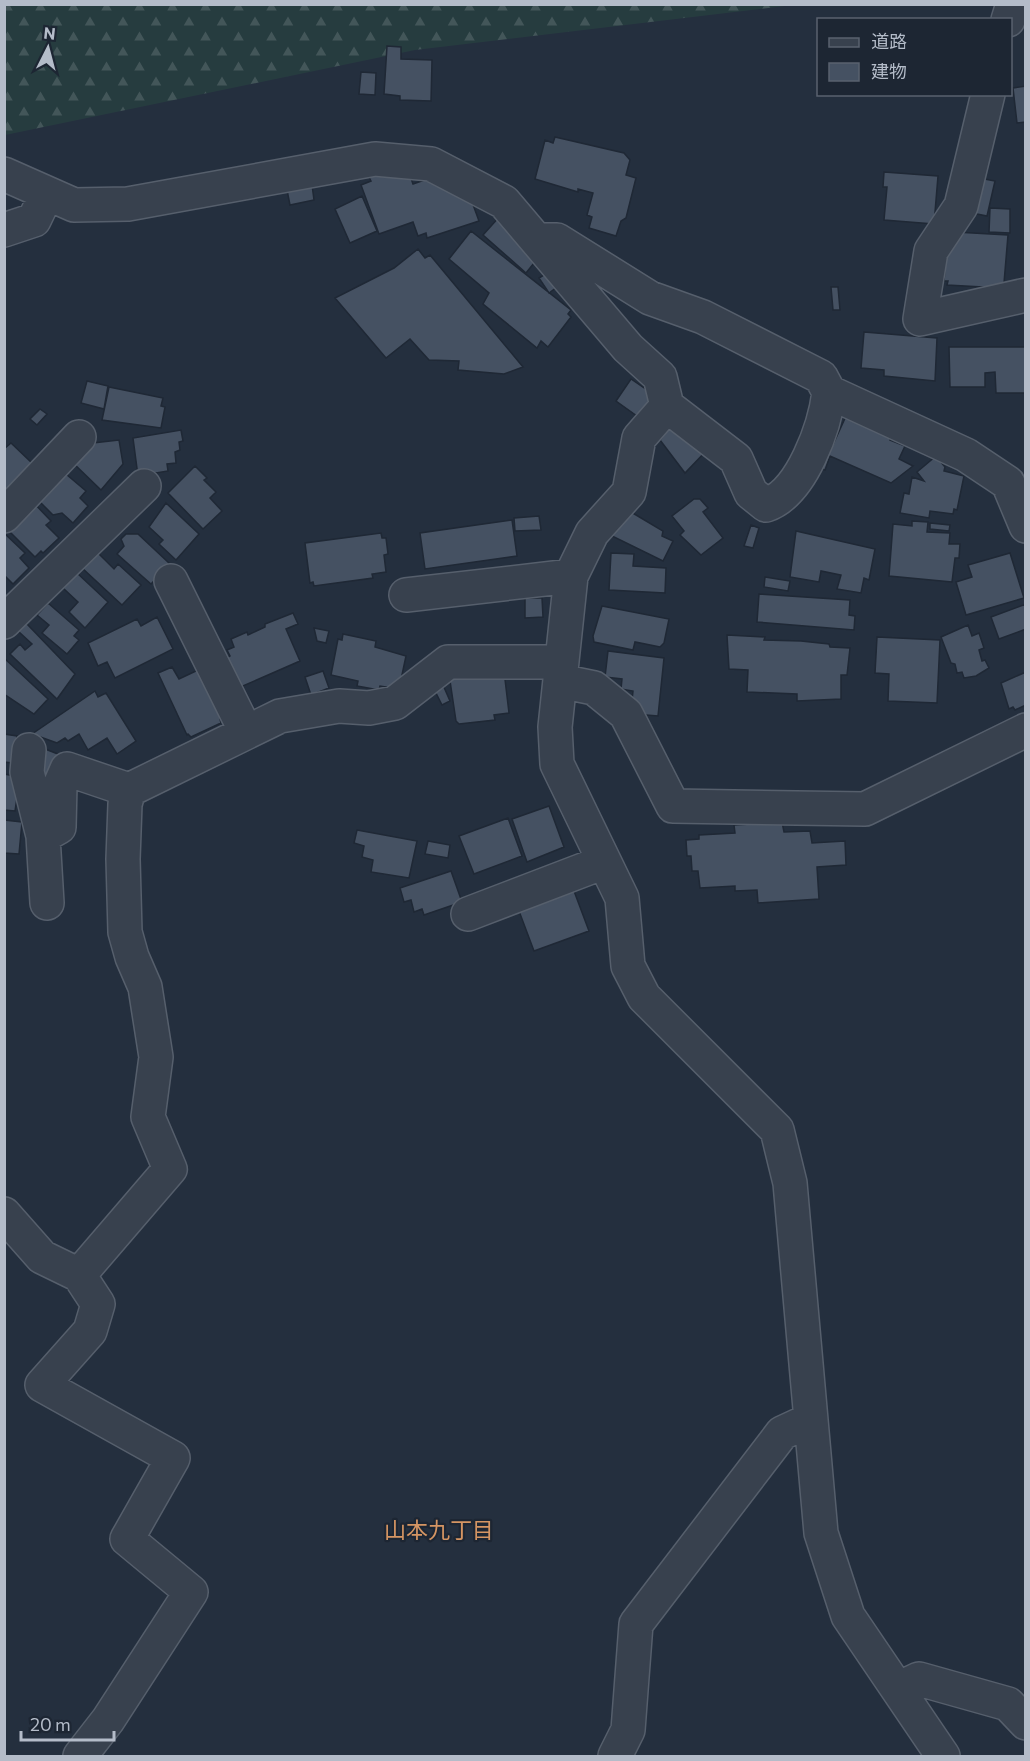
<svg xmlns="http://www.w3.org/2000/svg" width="1030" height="1761" viewBox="0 0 1030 1761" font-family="Commissioner,'Noto Sans JP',sans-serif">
	<defs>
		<pattern id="forest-firs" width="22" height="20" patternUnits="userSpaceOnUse" patternTransform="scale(1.5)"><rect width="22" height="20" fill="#263c3f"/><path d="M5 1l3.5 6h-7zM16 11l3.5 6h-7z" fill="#435659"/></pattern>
	</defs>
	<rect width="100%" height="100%" fill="#242f3e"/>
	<path fill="url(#forest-firs)" d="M5 5H793L415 50 5 135Z"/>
	<path fill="#455162" stroke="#1f2835" stroke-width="1.5" d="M387 46 401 47V59L432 60 431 101 400 100V96L384 94Z
		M361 72 376 73 375 95 359 94Z
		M1026 86V122L1017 123 1013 88Z
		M555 137 624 153 630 160 626 175 636 178 626 218 621 221 616 236 589 228 592 217 587 215 593 193 578 189V192L535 179 545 140 553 143Z
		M407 167 413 184 436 176 468 191 479 221 427 238 426 233 418 236 413 222 379 234 361 185 371 181 368 175Z
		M884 172 938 176 934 224 884 220 887 187H883Z
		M974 177 995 181 987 216 967 212Z
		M312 185 314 200 290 205 287 190Z
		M362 196 377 231 350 243 335 209Z
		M990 208 1010 209V233L989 232Z
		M500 216 538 258 526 273 483 235Z
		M471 231 571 310 568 314 571 317 548 347 541 341 537 348 483 304 489 293 449 259Z
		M955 232 1008 235 1004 283H1002L1001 288 947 285 948 281H944L947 242Z
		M418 249 425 258 430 255 523 367 504 374 458 370 459 361 429 360 410 339 386 358 335 298 394 268Z
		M540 269 557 287 549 293 539 278 544 275Z
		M831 287H838L840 310H833Z
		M864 332 937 338 935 381 884 376V370L861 368Z
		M949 347H1026V393H996L995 372 985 373V387H950Z
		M631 379 650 392 651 403 637 416 616 401Z
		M87 381 108 386 104 409 81 403Z
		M109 387 163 398 161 406 165 407 161 428 102 420Z
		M40 409 47 414 37 425 30 419Z
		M847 414 892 435 890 440 905 446 899 459 913 466 891 483 830 456 825 470 810 465 817 446 830 451Z
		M673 423 707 450 685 473 660 440Z
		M181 430 183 441 179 442 180 450 175 452 176 463 167 464 168 471 138 476 133 438Z
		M119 440 123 464 101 490 69 459 84 444Z
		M11 443 34 465 4 496V449Z
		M936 456 945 467 944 471 964 476 957 510 954 509 953 514 930 511 929 518 900 513 904 493 909 494 912 477 924 481 917 472Z
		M195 466 207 478 204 480 216 492 210 498 222 511 203 529 168 493Z
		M60 469 86 491 80 498 88 506 73 523 62 513 53 515 34 496Z
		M694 499H700L708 508 703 512 723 538 701 555 680 535 684 531 672 516Z
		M31 500 51 521 46 525 59 538 43 553 41 551 35 557 5 527Z
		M166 503 199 534 176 560 159 544 163 540 149 527Z
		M626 509 663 531 662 536 673 541 663 561 612 536Z
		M539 516 541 530 515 531 514 518Z
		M512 520 517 556 425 569 420 533Z
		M912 521 928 522 927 532 950 533 949 544H960L959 558H955L952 582 889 576 893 524 912 526Z
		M930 523 950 525 949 531 930 529Z
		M751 525 759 528 753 548 744 546Z
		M796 531 875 549 869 580 864 578 861 593 837 589 841 575 821 571 819 582 790 577Z
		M4 533 25 553 20 558 29 568 13 584 4 575Z
		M381 533 382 538H386L388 554 384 555 386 572 372 574 373 578 314 586 313 582 310 583 305 543Z
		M126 534H138L170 564 151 584 117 554 124 546 121 539Z
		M96 551 114 569 118 564 141 585 122 605 81 567Z
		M611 553 634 554 633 566 666 568 665 593 609 590Z
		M1010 553 1024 598 966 615 956 582 972 577 968 565Z
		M77 573 108 602 85 628 69 612 78 602 63 588Z
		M765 577 790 581 788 591 764 587Z
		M759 594 850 600 849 615 855 616 854 630 757 622Z
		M525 598H542L543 617 525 618Z
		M48 603 79 630 74 636 79 640 67 654 42 633 49 625 37 615Z
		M1026 604V629L999 639 991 617Z
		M602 606 669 619 664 643 660 647 635 642 633 650 594 642 593 636Z
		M293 613 298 624 286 629 300 661 236 689 223 660 230 656 227 650 234 647 231 639 247 632 248 635 265 627V624Z
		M157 617 173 649 115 678 107 662 98 666 88 643 137 619 141 626Z
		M26 623 75 674 57 699 10 654 20 644 25 650 32 644 18 631Z
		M968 625 972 636 979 633 984 648 979 650 982 661 985 660 989 668 976 676 964 678 962 672 957 673 955 664 951 663 941 637Z
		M314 628 329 631 326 643 317 641Z
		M343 634 376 641 375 647 406 656 399 689 380 686 379 690 357 686 358 681 331 675 338 639 342 640Z
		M727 635 765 637 764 640 801 641 829 644 830 647 850 648 847 675H841V699L797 701V694L747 692 748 670 729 669Z
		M877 637 940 640 937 703 888 701 889 674 875 673Z
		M608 651 664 658 658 716 634 714 631 710 633 691 621 689 622 679 605 677Z
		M4 658 48 699 34 714 4 694Z
		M172 667 179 679 198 670 222 718 220 719 221 723 191 737 188 734 187 735 158 673Z
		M323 671 329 688 311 695 305 677Z
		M504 671 509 713 494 715 495 720 459 724 456 721 449 674Z
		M1026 672V705L1015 710 1013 707 1009 709 1001 683Z
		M443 685 450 701 442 705 434 689Z
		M95 691 98 697 106 693 136 741 117 754 107 738 88 750 79 734 68 741 65 738 57 743 32 734Z
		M4 734 17 736 13 763 4 762Z
		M40 747 63 756 54 778 32 769Z
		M4 774 20 777 15 811 4 810Z
		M549 806 564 847 527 862 512 819Z
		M508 818 522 856 474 874 459 836Z
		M4 820 22 822 19 854 4 853Z
		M782 822 784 832 810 831 812 843 845 841 846 865 817 867 819 899 758 903 757 890 735 891V886L700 888 698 871H692L691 856H687L686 840 699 839V835L735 833 734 825Z
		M357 830 417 841 409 878 371 872 373 860 362 857 364 846 354 843Z
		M428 841 450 845 448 858 425 854Z
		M451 871 462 902 424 915 422 909 414 912 411 900 404 902 400 888Z
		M574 891 589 931 534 951 519 911Z"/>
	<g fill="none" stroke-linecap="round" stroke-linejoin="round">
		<g stroke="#565f6c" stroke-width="36">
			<path id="minor" d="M1008 20 1013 4
				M988 94 961 206 931 251 920 319 1026 295
				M4 174 74 205 128 204 375 159 431 164 504 202 628 348 660 377 667 406 736 459 751 493 766 505C802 493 825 426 829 392
				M4 230 34 220 47 193
				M542 240H557L650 298 703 317 821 377 829 392 966 455 1008 483 1026 526
				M667 406 639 438 629 492 592 533 571 576 555 727 557 764 622 898 628 966 644 997 777 1130 790 1183 821 1533 848 1616 943 1756
				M4 516 79 437
				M171 581 246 732
				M406 595 571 576
				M4 622 144 486
				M560 681 594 688 626 714 673 806 865 809 1026 730
				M29 750 27 772 43 836 47 903
				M43 836 59 827 60 785 67 769 129 790
				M468 914 604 862
				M4 1214 42 1257 79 1275 98 1304 90 1331 42 1385 173 1458 127 1539 191 1592 108 1720 80 1756
				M79 1275 170 1169 148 1117 156 1057 145 987 132 957 125 932 123 859 125 804 129 790 280 716 339 706 369 708 395 703 448 662H562
				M898 1689 919 1679 1008 1704 1026 1723
				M615 1756 628 1730 636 1624 782 1433 810 1420"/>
		</g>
		<use href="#minor" stroke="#38414e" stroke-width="33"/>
	</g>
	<g text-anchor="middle" stroke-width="4.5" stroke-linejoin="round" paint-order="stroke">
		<g font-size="22" fill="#d59563" stroke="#1d2633">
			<text x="439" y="1538">山本九丁目</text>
		</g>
	</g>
	<rect width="1030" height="1761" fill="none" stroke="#b4bcc9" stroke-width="12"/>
	<rect x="817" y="18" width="195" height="78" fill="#1d2633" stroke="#59626f" stroke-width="1.5"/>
	<rect x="829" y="38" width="30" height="9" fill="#38414e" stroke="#59626f" stroke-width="1.5"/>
	<text x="871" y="48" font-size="18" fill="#b4bcc9">道路</text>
	<rect x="829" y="63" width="30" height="18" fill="#455162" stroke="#59626f" stroke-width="1.5"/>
	<text x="871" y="78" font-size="18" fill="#b4bcc9">建物</text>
	<g transform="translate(48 48) rotate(6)" stroke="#1d2633" stroke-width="4.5" paint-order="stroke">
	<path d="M0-4.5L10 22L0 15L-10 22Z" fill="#b4bcc9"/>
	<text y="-9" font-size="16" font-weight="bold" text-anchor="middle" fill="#b4bcc9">N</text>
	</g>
	<path d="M21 1731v9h93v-9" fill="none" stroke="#b4bcc9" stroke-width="3"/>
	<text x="30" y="1731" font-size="18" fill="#b4bcc9" stroke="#1d2633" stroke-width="4.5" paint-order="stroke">20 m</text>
</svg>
